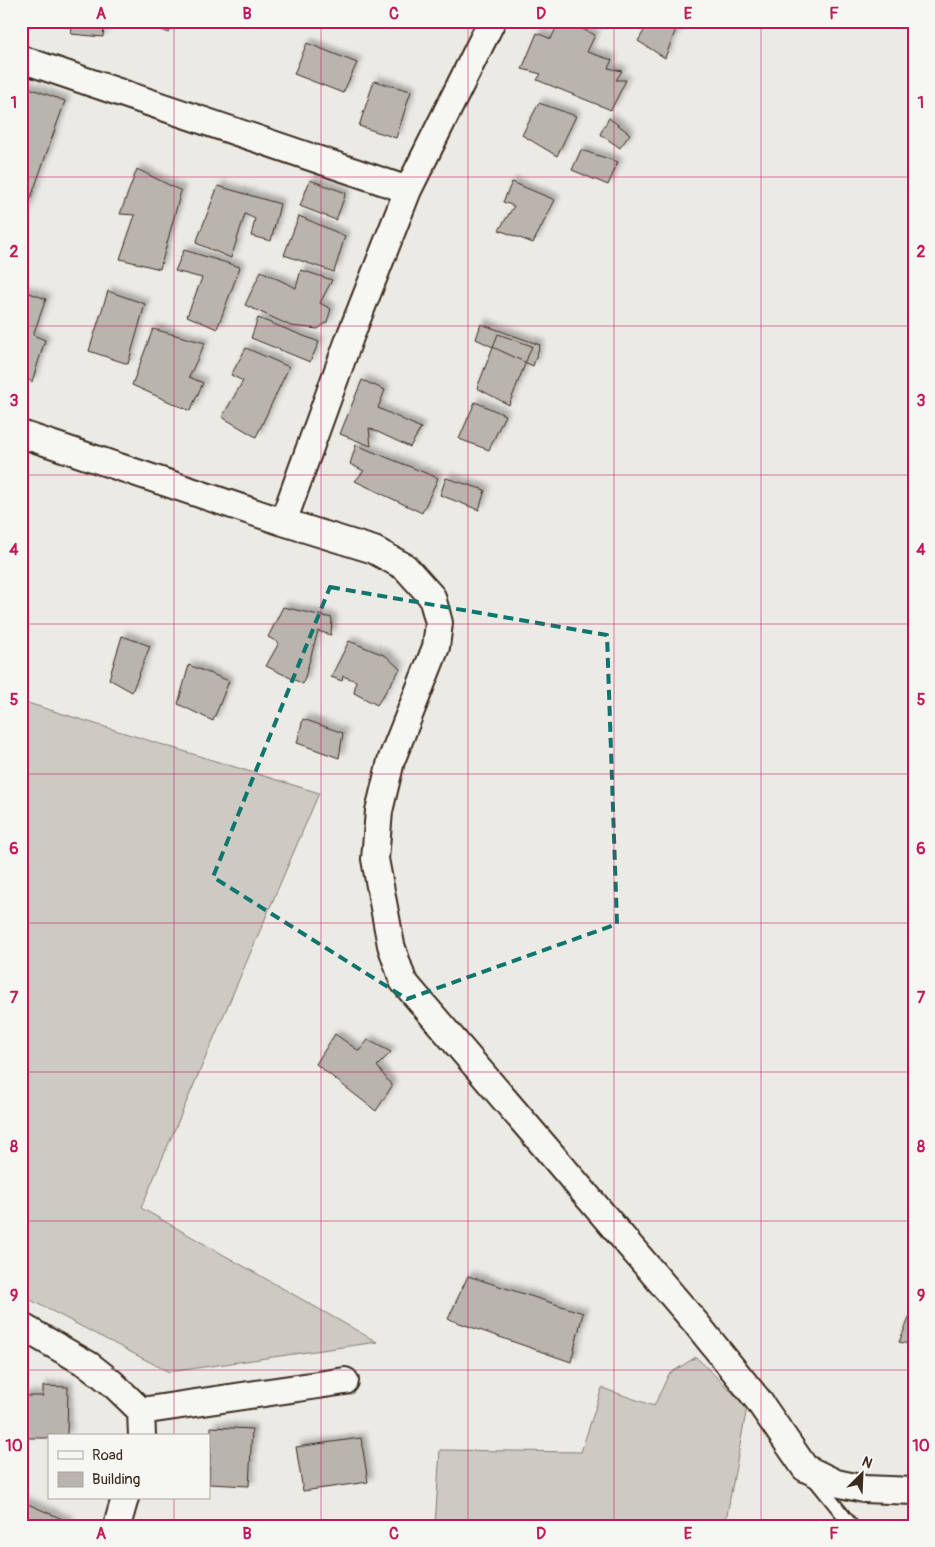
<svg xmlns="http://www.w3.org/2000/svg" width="935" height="1547" viewBox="0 0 935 1547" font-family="Pangolin,sans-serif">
	<defs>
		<filter id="shadow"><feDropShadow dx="4.5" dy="-4.5" stdDeviation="2.5" flood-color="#0004"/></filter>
	</defs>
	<rect width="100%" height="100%" fill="#ebeae5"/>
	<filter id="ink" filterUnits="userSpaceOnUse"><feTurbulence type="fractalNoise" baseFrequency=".02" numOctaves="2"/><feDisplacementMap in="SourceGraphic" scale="10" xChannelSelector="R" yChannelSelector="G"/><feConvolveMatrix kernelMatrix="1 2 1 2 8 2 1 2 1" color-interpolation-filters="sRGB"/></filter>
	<g filter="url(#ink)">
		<path fill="#cdcac4" stroke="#847a71" d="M21 701 319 793 141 1208 377 1342 169 1372 21 1295Z
			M696 1357 747 1407 727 1515 714 1526H435L440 1450 581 1452 602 1388 654 1406 669 1374Z"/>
		<path fill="#bab4ae" stroke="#3b2a1e" filter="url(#shadow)" d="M73 21H113L112 26 104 27 103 37 71 34Z
			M141 21H173L169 33Z
			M559 21H565L595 35 587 52 612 60 608 68 622 71 616 80H626L611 110 537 80 541 74 522 69 537 33 551 39Z
			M650 21H679L665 58 638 41Z
			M307 43 357 63 343 93 294 74Z
			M374 81 411 91 396 138 359 126Z
			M21 85 65 101 21 226Z
			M539 103 576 116 557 156 522 135Z
			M609 118 630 134 620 148 600 134Z
			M581 150 618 162 608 185 572 170Z
			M137 169 181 191 160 269 120 259 135 215 120 214Z
			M310 180 346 193 336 220 300 206Z
			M512 182 555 200 533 243 499 230 514 206 503 202Z
			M218 186 280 204 271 241 251 236 255 219 245 214 231 258 196 243Z
			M299 216 345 236 334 272 284 255Z
			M184 250 240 267 217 329 187 316 202 278 175 271Z
			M301 270 332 280 320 303 331 309 327 322 318 329 291 326 245 305 261 271 296 288Z
			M21 290 46 299 33 335 45 340 32 382 21 375Z
			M108 291 145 304 128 364 89 351Z
			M258 318 319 342 310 362 251 338Z
			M481 324 540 345 533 366 476 339Z
			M153 329 205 343 189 377 203 383 190 411 132 385Z
			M498 334 532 346 509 405 477 388Z
			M246 348 289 367 256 437 222 417 243 381 231 375Z
			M362 380 385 390 378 408 421 428 410 447 369 428 371 446 340 434Z
			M475 402 505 415 489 450 459 439Z
			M356 445 438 478 422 513 355 481 364 471 350 464Z
			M446 478 485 490 479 510 440 495Z
			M283 607 332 618 331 635 318 631 303 684 266 666 279 643 268 637Z
			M122 636 150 646 132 692 109 679Z
			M349 641 386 656 400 669 377 705 354 693 356 681 343 676 342 681 331 677Z
			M189 665 229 681 213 721 178 704Z
			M303 719 343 733 339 758 297 743Z
			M335 1034 359 1051 368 1040 391 1052 377 1066 392 1086 376 1111 316 1064Z
			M468 1276 583 1313 571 1362 448 1319Z
			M910 1316 914 1318V1345L899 1342Z
			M43 1386 68 1387 67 1436H49V1438H21V1396H43Z
			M211 1427 252 1429 249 1486 209 1484Z
			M361 1438 368 1482 303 1491 296 1447Z
			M21 1501 69 1522 68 1526H21Z"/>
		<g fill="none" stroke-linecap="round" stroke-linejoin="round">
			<g stroke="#3b2a1e" stroke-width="16">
				<path id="service" d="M814 1479 852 1526"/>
			</g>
			<g stroke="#3b2a1e" stroke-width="30">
				<path id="minor" d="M21 59 408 190
					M21 434 283 522 374 550 405 567 432 597 439 623 436 647 391 761 379 811 375 859 391 945 403 981 695 1322 758 1400 805 1468 836 1483 864 1489 914 1491
					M283 522 350 337 408 190 492 21
					M21 1326 89 1365 112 1383 141 1411 142 1436
					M141 1411 345 1381
					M117 1526 125 1498"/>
			</g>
			<use href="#service" stroke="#f6f6f2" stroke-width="12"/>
			<use href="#minor" stroke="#f6f6f2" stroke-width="26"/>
		</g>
	</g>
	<path fill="none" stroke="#0f766e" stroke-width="4" stroke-dasharray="10 6" stroke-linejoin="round" d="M330 587 607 635 617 924 407 999 213 877Z"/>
	<path fill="none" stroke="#c2185b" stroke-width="1" stroke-opacity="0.55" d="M174 21V1436M321 21V1526M468 21V1526M614 21V1526M761 21V1526M21 177H914M21 326H914M21 475H914M21 624H914M21 774H914M21 923H914M21 1072H914M21 1221H914M21 1370H914M174 1498V1526"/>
	<rect width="935" height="1547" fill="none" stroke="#f6f6f2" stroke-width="55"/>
	<rect x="48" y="1434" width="162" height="65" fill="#f6f6f2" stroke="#aba49d"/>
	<rect x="58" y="1451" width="25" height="8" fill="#f6f6f2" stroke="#aba49d"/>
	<text x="92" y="1460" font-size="15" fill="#3b2a1e">Road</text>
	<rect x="58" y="1472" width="25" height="15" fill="#bab4ae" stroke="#aba49d"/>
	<text x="92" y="1484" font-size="15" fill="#3b2a1e">Building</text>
	<g transform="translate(862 1474) rotate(24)" stroke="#f6f6f2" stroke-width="4" paint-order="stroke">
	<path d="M0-4L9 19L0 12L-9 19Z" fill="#3b2a1e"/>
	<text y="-8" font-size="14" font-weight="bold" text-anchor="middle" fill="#3b2a1e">N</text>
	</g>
	<rect x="28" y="28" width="880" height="1492" fill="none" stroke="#c2185b" stroke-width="2"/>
	<g font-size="16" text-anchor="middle" font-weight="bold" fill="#c2185b">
		<text x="101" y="19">A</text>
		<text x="247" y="19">B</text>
		<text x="394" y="19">C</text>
		<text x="541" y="19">D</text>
		<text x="688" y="19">E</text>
		<text x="834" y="19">F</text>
		<text x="14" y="108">1</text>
		<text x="921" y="108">1</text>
		<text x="14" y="257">2</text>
		<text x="921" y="257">2</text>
		<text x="14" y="406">3</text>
		<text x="921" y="406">3</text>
		<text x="14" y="555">4</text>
		<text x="921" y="555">4</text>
		<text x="14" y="705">5</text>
		<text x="921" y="705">5</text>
		<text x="14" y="854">6</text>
		<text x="921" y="854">6</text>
		<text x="14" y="1003">7</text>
		<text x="921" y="1003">7</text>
		<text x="14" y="1152">8</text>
		<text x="921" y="1152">8</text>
		<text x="14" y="1301">9</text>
		<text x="921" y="1301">9</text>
		<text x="14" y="1451">10</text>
		<text x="921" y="1451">10</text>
		<text x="101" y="1539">A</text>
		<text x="247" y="1539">B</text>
		<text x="394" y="1539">C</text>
		<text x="541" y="1539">D</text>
		<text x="688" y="1539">E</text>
		<text x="834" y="1539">F</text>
	</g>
</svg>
